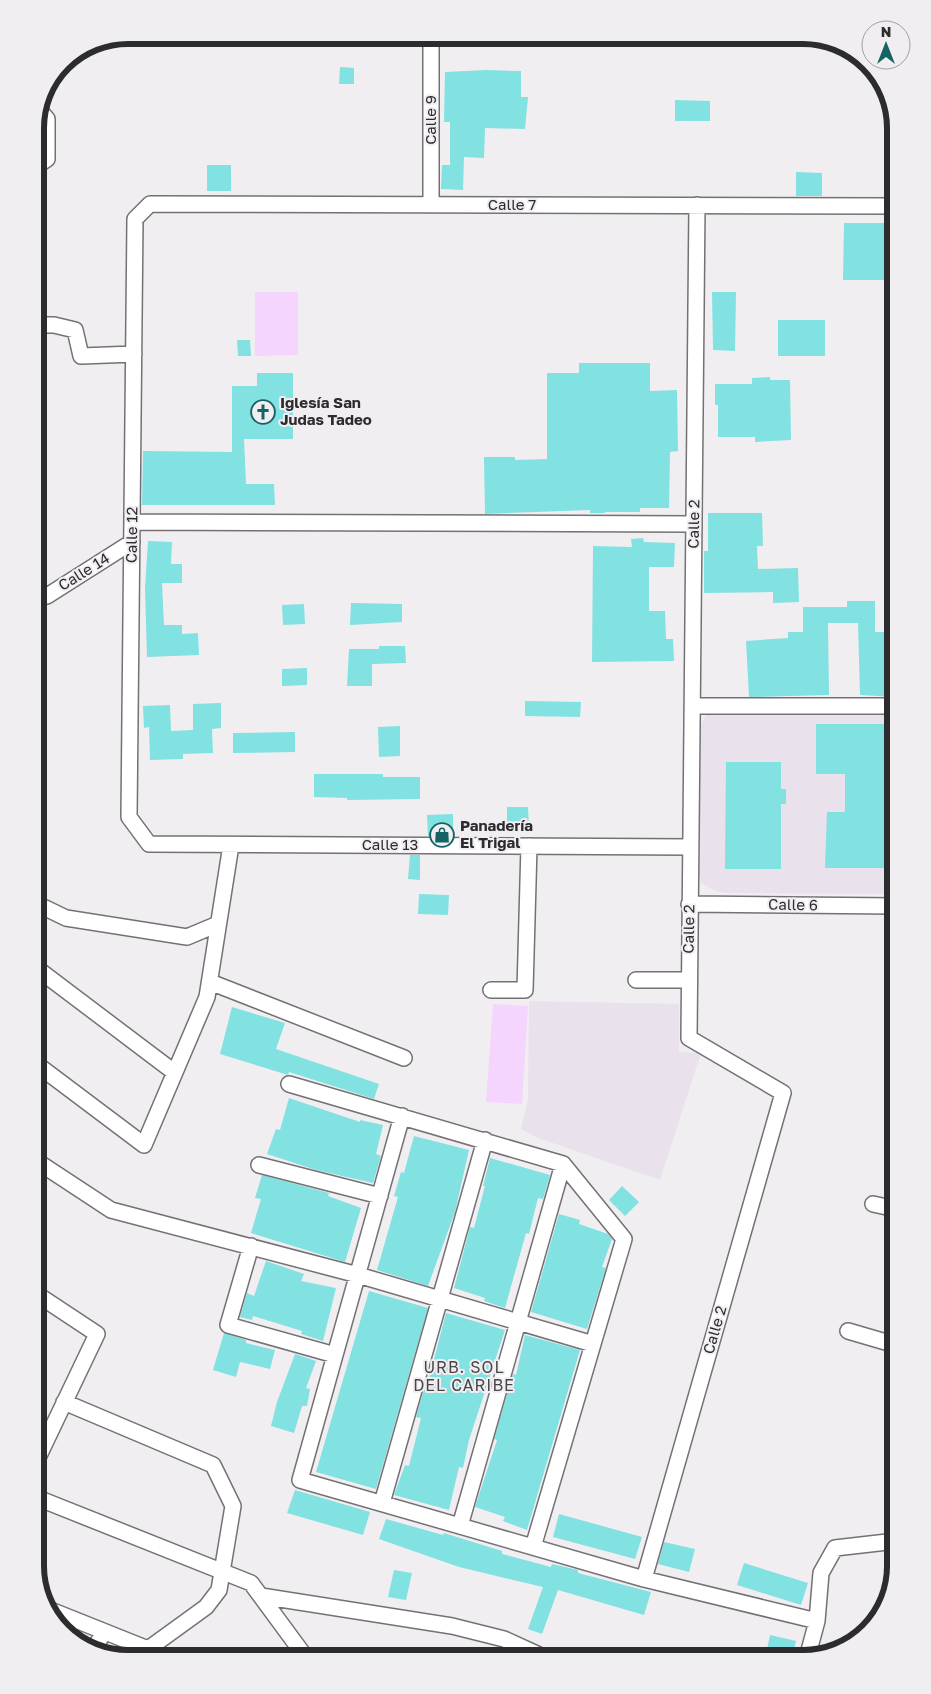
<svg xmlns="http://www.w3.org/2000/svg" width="931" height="1694" viewBox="0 0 931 1694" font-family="'Golos Text',sans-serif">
	<rect width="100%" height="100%" fill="#f1eef2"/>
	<path fill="#e9e1ec" d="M707 712H896V894L728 893 717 892 701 883 699 874 701 725Z
		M529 1001 679 1004V1052L701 1053 660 1180 538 1138 521 1129 528 1099Z"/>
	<path fill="#f5d4fe" d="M255 292H298V355L255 356Z
		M493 1004 528 1006 522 1104 486 1102Z"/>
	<path fill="#82e1e1" d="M340 67 354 68V84H339Z
		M486 70 521 71V97H528L525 129 485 128 484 158 464 157 463 190 441 189 442 165H450V122H444L445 72Z
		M675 100 710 101V121H675Z
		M207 165H231V191H207Z
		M796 172 822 173V196H796Z
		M844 223H896V280H843Z
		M712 292H736L735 351 713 350Z
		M778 320H825V356H778Z
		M237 340H250L251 356H238Z
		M579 363H650V391L677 390 678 451 670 452 669 508H640V512H605V513H590V510L485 514 484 457H515V460L547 459V373H579Z
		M257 373H293V439H244L246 484H274L275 505H142L143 451 232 452V386H257Z
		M770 377V380H790L791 440 755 442V437H718V405H715V384H752V378Z
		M708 513H762L763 546H757L758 569 798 568 799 602 773 603V592L704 593V551H708Z
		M643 538 644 542 675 543 674 567H649V611H665L666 639H673L674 661 592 662 593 546 632 547 631 539Z
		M148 541 172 542 171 564H182V583H162L164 625H182V634L198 633 199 655 147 657 145 588Z
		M847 601H875V632H896V697L860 695 858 623H828L829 695 749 697 746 641 788 638V632H803V607H847Z
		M351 603 402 604V622L350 625Z
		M304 604 305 624 283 625 282 605Z
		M379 646H405L406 663 372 664V686H347L349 649H379Z
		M307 668V685L282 686V669Z
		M525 701 581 702 580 717 525 716Z
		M221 703V728L212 729 213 753 183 754V759L150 760 149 727 144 728 143 706 170 705 171 731 193 730V704Z
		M816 724H889V740H896V868H825L827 812H845V774H816Z
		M400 726V756L379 757 378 727Z
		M295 732V752L233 753V733Z
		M726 762H781V789H786V804H781V869H725Z
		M314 774H383V777H420V799L347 800V798L314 797Z
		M507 807H528L529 826 507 827Z
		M453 814V835L428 836 427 815Z
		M410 855H420V880L408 879Z
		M419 894 449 895 448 915 418 914Z
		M232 1007 285 1023 276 1049 379 1084 374 1099 289 1072 288 1075 220 1054Z
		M289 1098 360 1122V1120L383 1125 376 1154 381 1156 373 1183 316 1170 267 1154 276 1129 280 1130Z
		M414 1136 469 1150 455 1212 428 1286 377 1270 398 1197 394 1196 401 1172 404 1173Z
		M490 1158 550 1175 543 1199 538 1198 529 1234 526 1233 505 1308 484 1301 485 1298 454 1288 470 1227 474 1228 485 1186H483Z
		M262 1175 329 1193 328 1196 361 1208 345 1262 251 1233 261 1199 255 1198Z
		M622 1186 639 1202 625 1216 609 1200Z
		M559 1214 580 1220 579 1224 608 1234 612 1239 602 1267 606 1268 587 1329 531 1312Z
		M266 1261 304 1274 301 1281 336 1288 323 1341 301 1334 302 1331 253 1316 252 1320 240 1317 247 1293 254 1296Z
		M369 1291 428 1308 376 1489 316 1472Z
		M446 1313 505 1330 469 1440 463 1468 459 1467 449 1510 394 1495 405 1465 409 1466 421 1418 416 1417 424 1389 426 1390Z
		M224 1333 246 1340V1343L275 1350 270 1369 240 1362 236 1377 213 1370Z
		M525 1335 580 1350 527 1530 503 1521 505 1517 475 1507 497 1440 494 1439 513 1374 516 1375Z
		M295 1354 316 1361 306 1388 310 1389 307 1406H302L294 1433 271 1426 277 1402Z
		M295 1490 370 1512 363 1535 287 1513Z
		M559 1514 642 1537 635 1559 553 1537Z
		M386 1519 443 1535 444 1533 502 1551V1554L551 1567 552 1564 578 1570V1573L651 1592 644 1615 558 1590 542 1634 528 1629 543 1587 459 1567 379 1539Z
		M664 1542 695 1549 689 1572 658 1564Z
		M744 1563 808 1583 801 1605 737 1585Z
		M394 1570 412 1573 406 1600 388 1597Z
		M770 1635 796 1641 792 1659H765Z"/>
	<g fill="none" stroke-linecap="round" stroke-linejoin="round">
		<g stroke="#747175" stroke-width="18">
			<path id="street" d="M431 35V205
				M35 167 47 159V119L40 111
				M35 325H54L75 330 81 356 134 354
				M132 522 694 524
				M35 597 47 596 132 542
				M692 706H896
				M690 847 149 844 129 817 135 219 150 204 896 206
				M35 903 66 918 187 937 218 924
				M689 904 896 906
				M35 967 174 1072
				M636 980H689
				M210 982 404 1058
				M491 990H525L529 846
				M35 1063 144 1145 207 997 231 845
				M289 1084 563 1164 624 1239 533 1547
				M402 1116 300 1480 644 1579 817 1621
				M35 1160 111 1210 358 1275 593 1344
				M259 1165 380 1196
				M873 1204 896 1209
				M251 1246 228 1325 335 1355
				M848 1331 896 1345
				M64 1402 213 1465 233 1506 219 1590 206 1607 148 1649
				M35 1464 97 1334 35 1293
				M35 1497 251 1583 307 1659
				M382 1503 485 1140
				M460 1526 563 1164
				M644 1579 783 1093 689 1038 697 205
				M261 1596 452 1626 504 1639 539 1655 541 1659
				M48 1609 148 1649 155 1659
				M94 1649 104 1632
				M807 1658 817 1621 821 1573 835 1548 896 1541"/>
		</g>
		<use href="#street" stroke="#fff" stroke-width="15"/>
	</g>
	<defs>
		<g id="church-ring" transform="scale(1.25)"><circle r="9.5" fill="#f1eef2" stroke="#146465" stroke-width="1.5"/><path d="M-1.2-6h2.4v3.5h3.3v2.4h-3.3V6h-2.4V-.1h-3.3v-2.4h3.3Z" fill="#146465"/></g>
		<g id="shop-ring" transform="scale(1.25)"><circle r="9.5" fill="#f1eef2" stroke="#146465" stroke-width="1.5"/><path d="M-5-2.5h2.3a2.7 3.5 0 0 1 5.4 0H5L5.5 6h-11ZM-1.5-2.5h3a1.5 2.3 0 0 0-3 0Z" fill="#146465"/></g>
	</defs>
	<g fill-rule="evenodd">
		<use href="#church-ring" x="263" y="412"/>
		<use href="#shop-ring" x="442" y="835"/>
	</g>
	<g text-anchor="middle" stroke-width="4" stroke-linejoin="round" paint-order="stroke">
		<g font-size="15" fill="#2c2b2d" stroke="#f1eef2">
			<text transform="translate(431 120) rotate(-90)" y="5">Calle 9</text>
			<text x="512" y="210">Calle 7</text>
			<text transform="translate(694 524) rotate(-89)" y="5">Calle 2</text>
			<text transform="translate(132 535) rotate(-89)" y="5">Calle 12</text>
			<text transform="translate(84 572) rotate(-32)" y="5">Calle 14</text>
			<text x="390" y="850">Calle 13</text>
			<text transform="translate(793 905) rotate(1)" y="5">Calle 6</text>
			<text transform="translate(689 929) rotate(-89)" y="5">Calle 2</text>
			<text transform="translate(715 1330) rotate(-74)" y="5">Calle 2</text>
		</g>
		<g font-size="15" font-weight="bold" fill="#2c2b2d" stroke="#f1eef2" text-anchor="start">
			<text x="280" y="408">Iglesía San<tspan x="280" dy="17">Judas Tadeo</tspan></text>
			<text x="460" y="831">Panadería<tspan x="460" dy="17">El Trigal</tspan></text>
		</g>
		<g font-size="16" letter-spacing="1" fill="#484649" stroke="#f1eef2">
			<text x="464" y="1373">URB. SOL<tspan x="464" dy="18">DEL CARIBE</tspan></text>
		</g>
	</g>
	<path d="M0 0H931V1694H0ZM128 44H803A84 84 0 0 1 887 128V1566A84 84 0 0 1 803 1650H128A84 84 0 0 1 44 1566V128A84 84 0 0 1 128 44Z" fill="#f1eef2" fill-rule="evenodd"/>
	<path fill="none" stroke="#2c2b2d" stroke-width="6" d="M128 44H803A84 84 0 0 1 887 128V1566A84 84 0 0 1 803 1650H128A84 84 0 0 1 44 1566V128A84 84 0 0 1 128 44Z"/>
	<g transform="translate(886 45)"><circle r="24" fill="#f1eef2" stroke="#a2a0a3"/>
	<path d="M0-4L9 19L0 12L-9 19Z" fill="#146465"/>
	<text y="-8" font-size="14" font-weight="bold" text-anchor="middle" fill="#2c2b2d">N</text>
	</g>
</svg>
